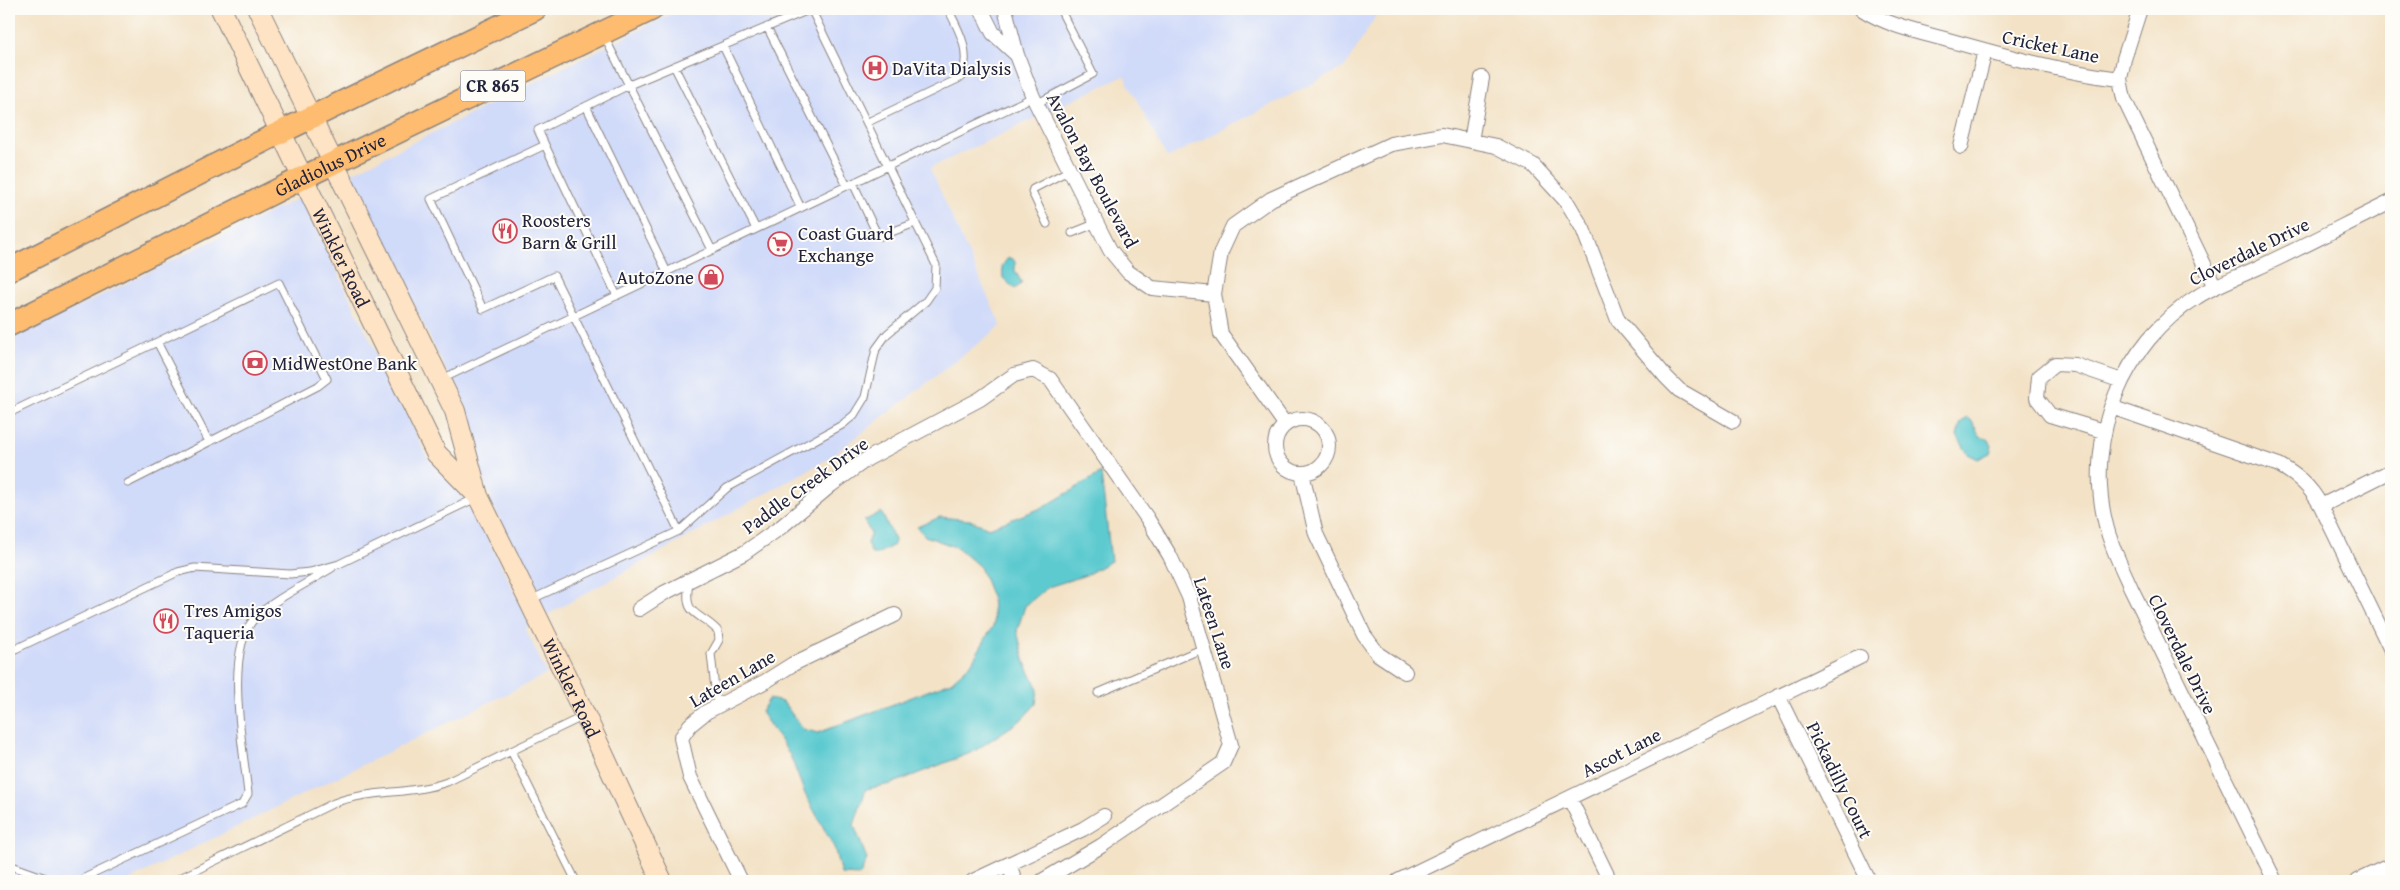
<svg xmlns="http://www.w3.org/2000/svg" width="2400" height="890" viewBox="0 0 2400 890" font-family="'Gentium Book Plus',serif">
	<rect width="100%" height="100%" fill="#fdfcf7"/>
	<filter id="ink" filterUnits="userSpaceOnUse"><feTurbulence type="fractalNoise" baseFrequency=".02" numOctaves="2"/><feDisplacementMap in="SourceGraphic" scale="10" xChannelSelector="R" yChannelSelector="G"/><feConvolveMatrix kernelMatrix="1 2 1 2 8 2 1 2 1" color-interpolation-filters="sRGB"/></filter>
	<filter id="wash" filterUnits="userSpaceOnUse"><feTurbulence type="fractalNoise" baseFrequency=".0096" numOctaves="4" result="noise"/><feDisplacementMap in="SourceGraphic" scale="20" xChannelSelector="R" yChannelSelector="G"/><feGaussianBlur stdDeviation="1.12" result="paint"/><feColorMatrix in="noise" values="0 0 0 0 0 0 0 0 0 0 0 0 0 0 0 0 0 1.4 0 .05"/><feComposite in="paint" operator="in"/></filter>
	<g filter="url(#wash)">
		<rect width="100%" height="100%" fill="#f3e2c6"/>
		<path fill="#d0daf9" d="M681 9H1380L1345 67 1167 158 1124 76 930 168 1001 326 828 459 547 615 490 499 492 496 487 491 466 416 468 415 461 398 460 399 350 174Z
			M301 197 427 457 469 501 473 508 530 625 525 628 547 674 127 881H9V341Z"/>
		<path fill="#5dcad0" stroke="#407686" d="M1008 258 1013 259 1015 262V271L1022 283 1015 289 1003 278 1002 266Z
			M1968 418 1971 420 1980 436 1988 438 1992 446 1990 453 1978 459 1968 454 1957 436 1961 422Z
			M1101 473 1111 561 1086 575 1048 587 1025 606 1017 631 1025 663 1038 689 1036 704 1021 720 973 752 891 784 866 789 854 825 867 859 860 875 841 874 834 847 805 794 790 755 761 712 769 699 783 702 803 729 818 733 951 682 971 664 994 624 992 597 980 567 958 548 925 536 917 527 940 517 970 520 989 528 1044 507Z
			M881 512 895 540 894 545 877 554H872L867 543 871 533 864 521Z"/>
	</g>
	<g filter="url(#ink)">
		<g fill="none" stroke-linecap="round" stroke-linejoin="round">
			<g stroke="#8a8280" stroke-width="9">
				<path id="lane" d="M767 27 847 186
					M604 36 712 250
					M723 46 801 208
					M674 66 756 229
					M1036 104 1093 74 1060 9
					M586 106 667 272
					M868 122 962 77C971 51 960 32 948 9
					M545 145 538 130 629 85 811 9 936 265 935 288 926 301 887 334 876 349 865 397 854 415 842 425 727 488 679 531
					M853 183 876 232 881 236 915 223
					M1047 224 1032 192 1033 189 1070 170
					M1072 233 1097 223
					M442 379 1033 97
					M9 413 157 342
					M128 483 209 442 157 342 279 283 327 379 318 386 209 442
					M689 582C683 618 698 610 718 631L719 640 711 654 717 706
					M530 600 679 531 554 276 483 309 431 199 545 145 617 296
					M9 652 178 572 195 568 290 574 310 572 339 564 476 498
					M1098 693 1204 648
					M511 751 576 881
					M9 865 54 881
					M78 881 242 804 248 794C244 750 223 651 255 618 271 601 311 581 332 568
					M174 881 334 803C371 789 410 795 447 782L584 716"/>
			</g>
			<g stroke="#8a8280" stroke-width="16">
				<path id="street" d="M981 9 993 33 1017 55
					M1005 9 1017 55 1033 97 1110 250 1128 272 1152 288 1214 294
					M1862 9C1888 26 1919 32 1948 40 2005 56 2062 72 2120 79
					M2140 9 2124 59 2120 79 2124 99 2215 287
					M1471 141 1482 78
					M1961 147 1985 51
					M2111 407 2279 465C2298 476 2310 486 2321 506L2391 650
					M1275 446a27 27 0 1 1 54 0a27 27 0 1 1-54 0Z
					M1285 424 1221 334 1214 294 1221 252 1233 226 1271 199 1391 144 1442 135 1496 146 1533 165 1567 202 1583 229 1618 320 1666 377 1679 390 1733 421
					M2103 431 2050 415 2037 398 2039 377 2055 364 2075 365 2122 381
					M1302 473 1316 534 1364 635 1378 654 1405 672
					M2321 506 2391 471
					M639 609 664 593 744 553 781 527 831 485 867 459 980 399 1014 375 1033 370 1050 379 1147 518 1170 556 1189 597 1231 745 1223 763 1101 846 1042 881
					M1778 696 1869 881
					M1570 799 1610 881
					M1009 864 1015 881
					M741 881 690 777 681 738 690 725 706 712 766 681 793 664 895 615
					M973 881 1083 829 1104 816
					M1398 881 1860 657
					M2275 881 2131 588C2121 566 2110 544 2105 521 2085 437 2123 343 2197 297 2215 285 2236 278 2255 269 2301 248 2346 224 2391 202
					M2357 881 2391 865"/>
			</g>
			<g stroke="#8a8280" stroke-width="22">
				<g id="secondary">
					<path id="s1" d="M221 9 436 453 477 495"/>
					<path id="s2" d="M258 9 455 411 478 496 585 715 662 881"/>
				</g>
			</g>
			<g stroke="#8a8280" stroke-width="25">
				<g id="primary">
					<path d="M9 270 279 133 535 9"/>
					<path id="s3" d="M9 325 302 178 652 9"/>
				</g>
			</g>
			<use href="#lane" stroke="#fff" stroke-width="7"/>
			<use href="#street" stroke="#fff" stroke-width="14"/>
			<use href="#secondary" stroke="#fee4c5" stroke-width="20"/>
			<use href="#primary" stroke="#fdbc6f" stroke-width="22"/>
		</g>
	</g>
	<defs>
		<g id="hospital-ring" transform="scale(1.25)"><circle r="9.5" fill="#fdfcf7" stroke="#d1495b" stroke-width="1.5"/><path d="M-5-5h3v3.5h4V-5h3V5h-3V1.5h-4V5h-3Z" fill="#d1495b"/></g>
		<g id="restaurant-ring" transform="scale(1.25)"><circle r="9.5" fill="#fdfcf7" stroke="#d1495b" stroke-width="1.5"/><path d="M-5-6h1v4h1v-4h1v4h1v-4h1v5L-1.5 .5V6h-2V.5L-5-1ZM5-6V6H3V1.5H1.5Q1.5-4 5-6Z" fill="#d1495b"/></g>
		<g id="supermarket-ring" transform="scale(1.25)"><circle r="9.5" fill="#fdfcf7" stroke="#d1495b" stroke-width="1.5"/><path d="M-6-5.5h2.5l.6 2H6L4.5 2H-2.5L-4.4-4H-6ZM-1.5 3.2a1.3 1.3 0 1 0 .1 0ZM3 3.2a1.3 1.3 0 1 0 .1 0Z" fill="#d1495b"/></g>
		<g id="shop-ring" transform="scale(1.25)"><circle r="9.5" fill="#fdfcf7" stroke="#d1495b" stroke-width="1.5"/><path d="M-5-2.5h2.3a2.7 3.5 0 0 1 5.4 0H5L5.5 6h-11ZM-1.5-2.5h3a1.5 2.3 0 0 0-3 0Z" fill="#d1495b"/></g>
		<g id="bank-ring" transform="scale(1.25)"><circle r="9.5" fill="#fdfcf7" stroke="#d1495b" stroke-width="1.5"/><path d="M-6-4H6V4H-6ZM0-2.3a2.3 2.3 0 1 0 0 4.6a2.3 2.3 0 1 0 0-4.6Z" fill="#d1495b"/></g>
	</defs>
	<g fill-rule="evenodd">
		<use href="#hospital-ring" x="875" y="68"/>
		<use href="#restaurant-ring" x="505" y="231"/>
		<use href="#supermarket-ring" x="780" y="244"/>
		<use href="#shop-ring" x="711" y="277"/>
		<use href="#bank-ring" x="255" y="363"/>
		<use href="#restaurant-ring" x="166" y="621"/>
	</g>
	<g text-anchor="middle" stroke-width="4" stroke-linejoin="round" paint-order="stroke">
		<rect fill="#fdfcf7" stroke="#646373" stroke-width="1" x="460.5" y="70.5" width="65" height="31" rx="4"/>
		<g font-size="18" font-weight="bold" fill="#22223b">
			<text x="493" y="92">CR 865</text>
		</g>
		<g font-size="19" fill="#22223b" stroke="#fdfcf7">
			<text transform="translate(2051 46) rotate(12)" y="7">Cricket Lane</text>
			<text dy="7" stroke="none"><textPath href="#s3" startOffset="359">Gladiolus Drive</textPath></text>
			<text transform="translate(1093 170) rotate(62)" y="7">Avalon Bay Boulevard</text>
			<text transform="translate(2249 251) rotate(-26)" y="7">Cloverdale Drive</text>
			<text dy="7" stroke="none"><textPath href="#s1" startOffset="276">Winkler Road</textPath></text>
			<text transform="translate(805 485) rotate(-36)" y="7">Paddle Creek Drive</text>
			<text transform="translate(1215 623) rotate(72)" y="7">Lateen Lane</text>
			<text transform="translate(2183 654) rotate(64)" y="7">Cloverdale Drive</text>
			<text transform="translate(732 678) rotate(-30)" y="7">Lateen Lane</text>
			<text dy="7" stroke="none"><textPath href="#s2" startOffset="749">Winkler Road</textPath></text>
			<text transform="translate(1621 752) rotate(-27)" y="7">Ascot Lane</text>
			<text transform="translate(1840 780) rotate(64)" y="7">Pickadilly Court</text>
		</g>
		<g font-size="19" fill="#22223b" stroke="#fdfcf7" text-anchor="start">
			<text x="892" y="75">DaVita Dialysis</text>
			<text x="522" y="227">Roosters<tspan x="522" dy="22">Barn &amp; Grill</tspan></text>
			<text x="798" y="240">Coast Guard<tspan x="798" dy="22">Exchange</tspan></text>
			<text x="694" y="284" text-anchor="end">AutoZone</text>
			<text x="272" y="370">MidWestOne Bank</text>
			<text x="184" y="617">Tres Amigos<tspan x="184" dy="22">Taqueria</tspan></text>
		</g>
	</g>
	<rect width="2400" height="890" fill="none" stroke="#fdfcf7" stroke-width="30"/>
</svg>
